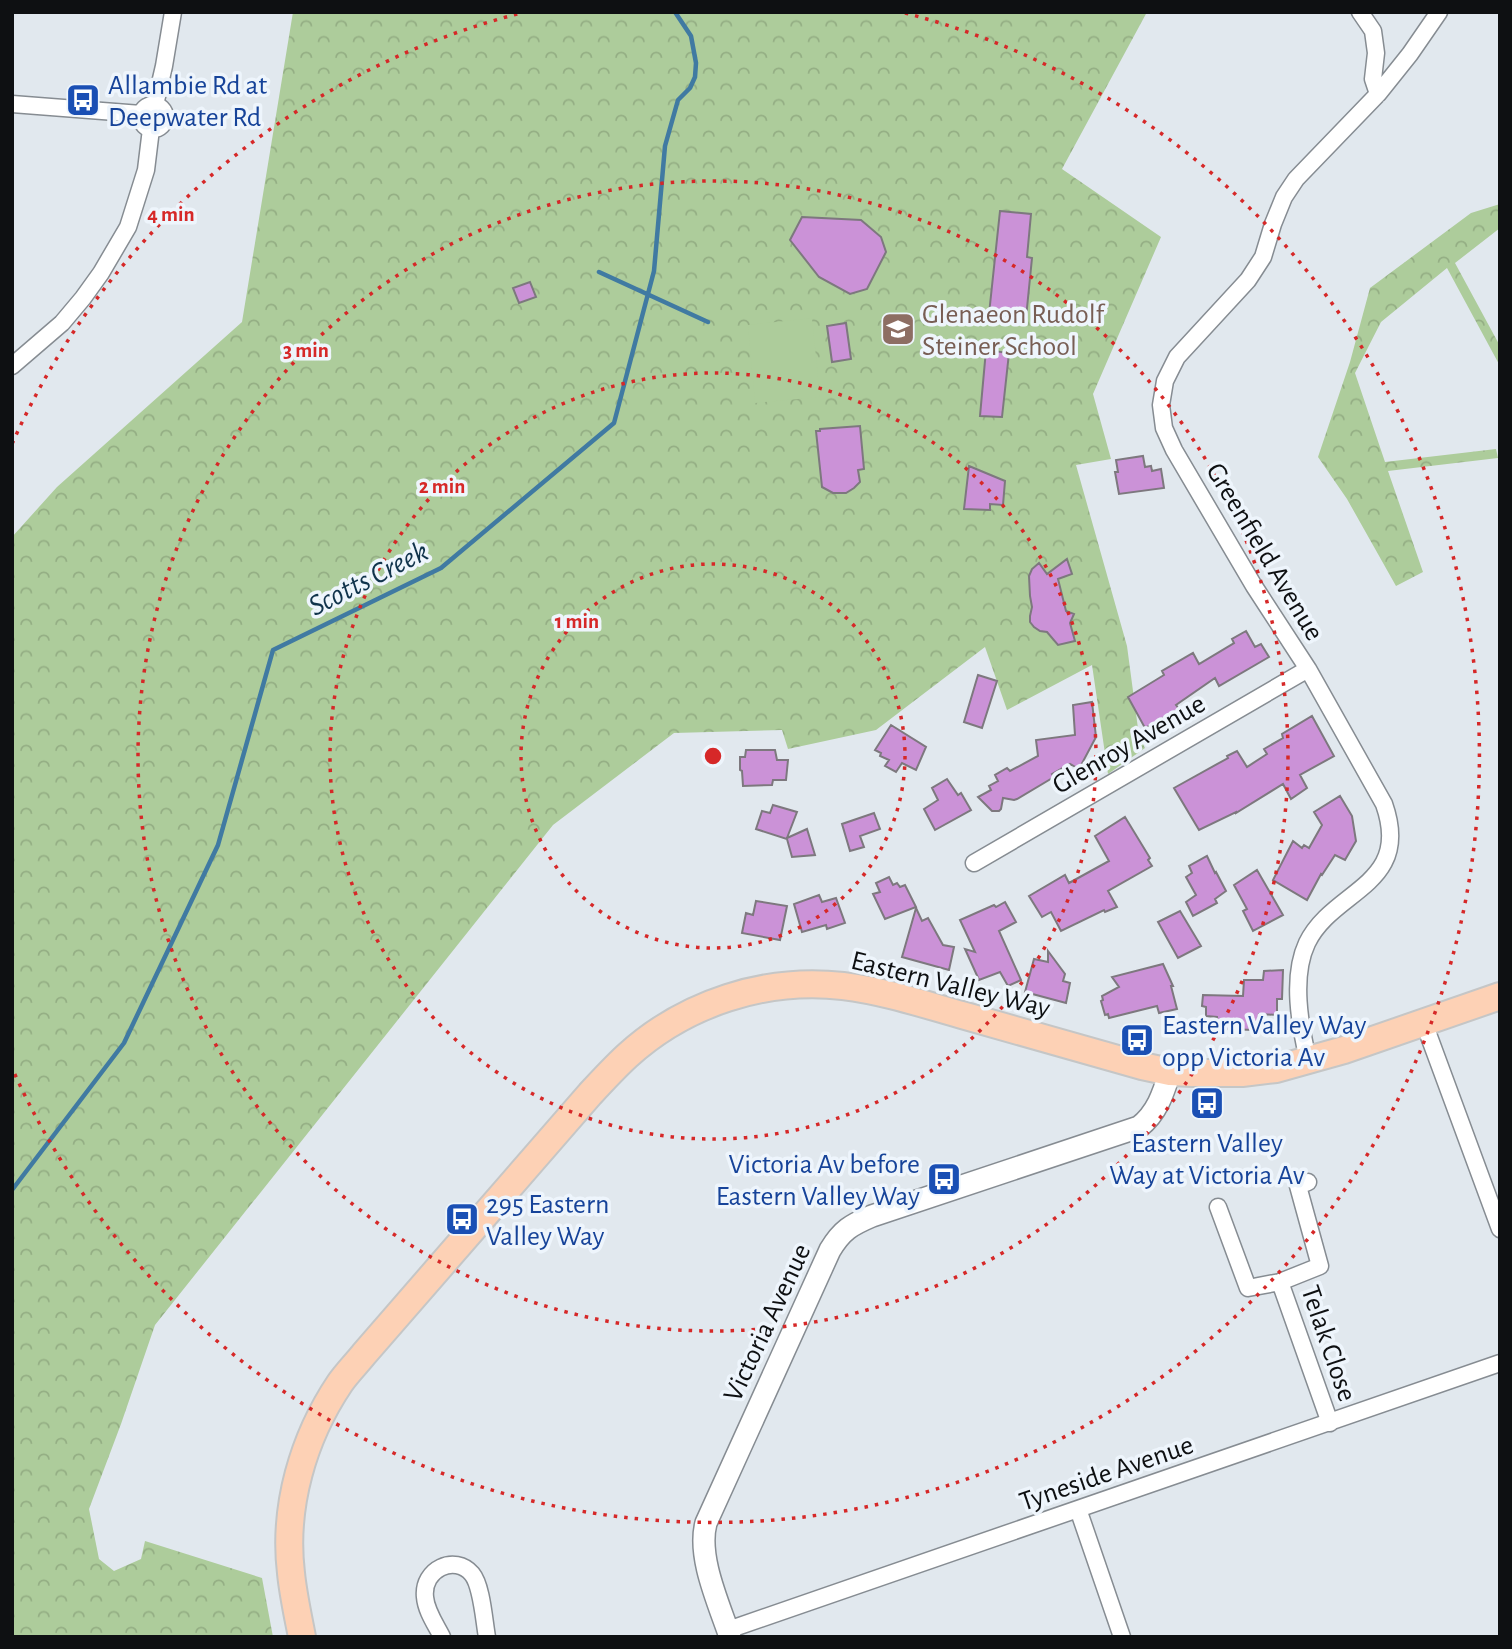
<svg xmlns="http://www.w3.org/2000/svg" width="1512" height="1649" viewBox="0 0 1512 1649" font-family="'Alegreya Sans',sans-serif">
	<defs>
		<pattern id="forest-crowns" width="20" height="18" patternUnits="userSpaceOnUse" patternTransform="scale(1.75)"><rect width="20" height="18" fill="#adcc9b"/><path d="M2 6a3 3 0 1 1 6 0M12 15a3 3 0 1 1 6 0" fill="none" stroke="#94ae84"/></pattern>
	</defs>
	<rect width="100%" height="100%" fill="#e1e8ee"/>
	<path fill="url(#forest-crowns)" d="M293 12H1147L1062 169 1161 237 1093 394 1111 459 1076 465 1127 646 1139 736 1145 748 1108 774 1092 665 1007 710 985 647 876 730 788 749 782 730 674 733 553 825 155 1325 121 1424 89 1509 99 1559 114 1571 141 1559 145 1541 262 1578 273 1637H12V537L57 487 242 322Z
		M1500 204V228L1455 263 1500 346V366L1447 268 1381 322 1355 373 1385 462 1496 449 1498 458 1388 471 1423 572 1396 586 1347 499 1318 457 1350 362 1370 288 1471 213Z"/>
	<path fill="#adcc9b" d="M812 318 820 397 755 403 748 325Z"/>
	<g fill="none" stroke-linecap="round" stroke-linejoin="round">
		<path stroke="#407aa2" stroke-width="4.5" d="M599 272 708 322
			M12 1190 124 1043 218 845 273 650 441 568 614 423 654 271 665 146 678 100 690 88 695 77 696 63 691 36 675 12"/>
	</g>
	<path fill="#cb92d7" stroke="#7d787e" stroke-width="2" d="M1000 211 1031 214 1027 257 1032 258 1026 318 989 314Z
		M802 217 861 220 881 237 886 252 867 289 850 294 819 277 790 240Z
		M530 282 536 297 519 303 513 288Z
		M846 323 851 359 832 362 827 326Z
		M986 350 1009 353 1002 417 980 416Z
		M860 426 864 469 858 470 860 482 854 488 846 493H833L822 487 816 431H820V429Z
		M1143 456 1145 467 1151 466 1152 471 1161 469 1164 488 1119 494 1115 472H1118L1116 460Z
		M969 466 1005 481 1003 505 990 504V510L964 509Z
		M1067 559 1072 574 1058 579 1066 611 1074 614 1070 623 1075 641 1058 645 1047 632 1040 631 1034 627 1030 622V616L1032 607 1030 596 1029 576 1032 569 1039 563 1047 574Z
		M1246 631 1255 647 1261 644 1269 657 1219 686 1215 678 1176 705 1179 709 1145 728 1128 697 1164 675 1162 671 1193 653 1199 664 1234 643 1232 639Z
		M978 675 997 681 982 728 964 722Z
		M1092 702 1096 737 1079 769 1070 764 1052 774 1054 777 1017 799 1014 800 1003 798 1001 809 999 811H992L978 797 991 790 989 786 998 781 995 775 1007 768 1010 771 1038 756 1036 740 1075 735 1073 705Z
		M1312 716 1334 756 1300 775 1307 788 1291 799 1283 784 1236 813V812L1199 830 1174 788 1228 758 1227 756 1237 751 1247 767 1267 754 1264 749 1283 738 1282 734Z
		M891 725 926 747 916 770 902 763 896 772 885 766 889 760 880 756 881 753 875 750Z
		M746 750H775L777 760H788L786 780H773L772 785 743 786 742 771 740 770V757H745Z
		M947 779 958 795 961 793 971 810 935 830 924 809 938 800 932 788Z
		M1340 796 1352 816 1356 841 1345 860 1335 855 1322 875 1321 874 1307 900 1273 880 1293 841 1302 848 1304 845 1309 848 1322 825 1314 812Z
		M773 805 797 812 787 838 807 829 815 855 792 857 787 839 756 829 762 811 770 813Z
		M874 813 880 829 860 836 864 847 850 851 842 824Z
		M1125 817 1150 858 1148 860 1152 866 1108 891 1117 907 1105 912 1104 910 1061 931 1051 912 1042 917 1029 896 1065 875 1069 883 1109 861 1095 836Z
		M1207 856 1215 873 1216 872 1226 891 1215 899 1217 903 1193 916 1186 902 1196 895 1186 877 1192 873 1189 866Z
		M1257 870 1283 915 1253 931 1243 911 1247 909 1234 885Z
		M889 877 893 885 897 883 900 887 905 885 916 907 885 919 873 894 880 892 876 883Z
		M819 895 822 902 836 898 845 923 827 929 826 925 802 932 794 904Z
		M756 901 787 906 780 940 742 933 746 913 753 915Z
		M1005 902 1016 922 999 931 1021 980 1008 986 1000 972 979 980 965 949 975 952 960 920 994 905 996 907Z
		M916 908 922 921 928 918 943 945 954 947 949 970 902 957Z
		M1180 911 1201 946 1178 958 1158 922Z
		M1048 951 1065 974 1063 981 1070 983 1066 1003 1025 992 1034 959 1048 962Z
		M1163 964 1173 986H1171L1177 1009 1159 1013 1157 1006 1109 1018 1108 1014 1105 1015 1101 1001 1103 1000 1102 996 1119 987 1112 977Z
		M1283 970 1282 999H1277V1015L1259 1014 1257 1030 1218 1029 1217 1017 1206 1016V1007L1202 1006 1203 995 1243 996 1244 980H1263L1264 971Z"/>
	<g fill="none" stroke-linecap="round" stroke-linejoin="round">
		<g stroke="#868c92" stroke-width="19">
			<path id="minor" d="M1360 12 1373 31 1376 53 1373 79 1378 94
				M12 104 141 114
				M155 105 164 66 173 12
				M141 117a12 12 0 1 1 24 0a12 12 0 1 1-24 0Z
				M12 366 62 323 83 298 101 273 128 227 146 170 151 129
				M974 863 1308 669
				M1424 1023 1500 1229
				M1308 1060C1300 1025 1291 977 1307 943 1333 889 1413 886 1384 804L1308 669 1254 586 1174 450 1164 428 1161 405 1165 381 1177 357 1248 280 1263 257 1273 224 1284 197 1296 179 1378 94 1410 54 1439 12
				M1308 1182 1298 1186 1320 1266 1280 1282 1330 1423
				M1218 1207 1248 1288 1280 1282
				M1078 1509 1122 1637
				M728 1630 1500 1363
				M442 1637C436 1625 426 1611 425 1597 422 1569 455 1554 472 1574 482 1586 484 1621 487 1637"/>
		</g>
		<g stroke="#868c92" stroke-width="24">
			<path id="tertiary" d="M730 1637C719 1604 697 1557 706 1523L830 1250C842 1230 851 1225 872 1216L1139 1127C1157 1113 1163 1094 1170 1072"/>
		</g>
		<g stroke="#c5c6c6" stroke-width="30">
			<path id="primary" d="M302 1637C298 1616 293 1594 291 1573 283 1507 303 1438 340 1383 347 1373 356 1364 364 1354L590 1094C602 1081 614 1068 627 1056 685 1003 766 977 843 986 884 991 923 1004 962 1015 1022 1032 1082 1049 1142 1066L1170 1072 1192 1073H1242L1276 1069 1344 1050 1500 996"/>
		</g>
		<use href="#minor" stroke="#fff" stroke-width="16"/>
		<use href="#tertiary" stroke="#fff" stroke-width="21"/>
		<use href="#primary" stroke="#fdd1b5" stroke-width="26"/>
	</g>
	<g fill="none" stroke="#d62828" stroke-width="3.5" stroke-dasharray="3.5 7">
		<circle cx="713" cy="756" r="192"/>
		<circle cx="713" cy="756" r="383"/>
		<circle cx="713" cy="756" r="575"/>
		<path d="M12 444A767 767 0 0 1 521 13M905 13A767 767 0 1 1 12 1068"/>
	</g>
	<defs>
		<g id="bus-square" transform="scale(1.75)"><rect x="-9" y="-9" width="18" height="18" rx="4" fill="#1a4fb4" stroke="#eef5fc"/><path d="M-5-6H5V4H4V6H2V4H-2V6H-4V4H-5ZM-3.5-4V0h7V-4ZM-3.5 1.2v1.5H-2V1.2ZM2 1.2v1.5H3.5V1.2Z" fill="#fff"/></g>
		<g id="school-square" transform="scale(1.75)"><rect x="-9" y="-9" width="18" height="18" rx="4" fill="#8d6e63" stroke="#eef5fc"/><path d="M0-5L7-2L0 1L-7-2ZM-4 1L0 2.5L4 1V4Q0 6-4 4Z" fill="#fff"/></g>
	</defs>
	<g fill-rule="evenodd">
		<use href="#bus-square" x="83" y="100"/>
		<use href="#school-square" x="898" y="329"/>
		<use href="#bus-square" x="1137" y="1040"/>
		<use href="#bus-square" x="1207" y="1103"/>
		<use href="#bus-square" x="944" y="1179"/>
		<use href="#bus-square" x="462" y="1219"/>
	</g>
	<g text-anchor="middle" stroke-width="7" stroke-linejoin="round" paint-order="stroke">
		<g font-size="28" fill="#164399" stroke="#eef5fc" text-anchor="start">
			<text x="108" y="94">Allambie Rd at<tspan x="108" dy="32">Deepwater Rd</tspan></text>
			<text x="1162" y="1034">Eastern Valley Way<tspan x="1162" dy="32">opp Victoria Av</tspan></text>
			<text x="1207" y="1152" text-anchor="middle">Eastern Valley<tspan x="1207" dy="32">Way at Victoria Av</tspan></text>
			<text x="920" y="1173" text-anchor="end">Victoria Av before<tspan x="920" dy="32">Eastern Valley Way</tspan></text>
			<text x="486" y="1213">295 Eastern<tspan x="486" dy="32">Valley Way</tspan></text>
		</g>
		<g font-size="28" fill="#785e54" stroke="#eef5fc" text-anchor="start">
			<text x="922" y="323">Glenaeon Rudolf<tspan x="922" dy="32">Steiner School</tspan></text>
		</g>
		<g font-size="28" fill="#0e1012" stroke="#eef5fc">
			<text transform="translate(1266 551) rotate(59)" y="10">Greenfield Avenue</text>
			<text transform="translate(1128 743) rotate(-30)" y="10">Glenroy Avenue</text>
			<text transform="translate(951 983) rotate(14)" y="10">Eastern Valley Way</text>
			<text transform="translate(766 1322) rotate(-65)" y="10">Victoria Avenue</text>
			<text transform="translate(1330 1343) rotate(71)" y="10">Telak Close</text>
			<text transform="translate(1106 1472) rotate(-19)" y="10">Tyneside Avenue</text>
		</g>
		<g font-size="30" font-style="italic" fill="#10334b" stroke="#eef5fc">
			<text transform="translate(368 578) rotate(-27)" y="10">Scotts Creek</text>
		</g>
	</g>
	<circle cx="713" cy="756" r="10" fill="#d62828" stroke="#eef5fc" stroke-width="3.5"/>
	<g font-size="21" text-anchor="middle" font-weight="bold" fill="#d62828" stroke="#eef5fc" stroke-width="7" stroke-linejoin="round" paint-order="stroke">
		<text x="171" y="221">4 min</text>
		<text x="306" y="357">3 min</text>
		<text x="442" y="493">2 min</text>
		<text x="577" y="628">1 min</text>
	</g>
	<rect width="1512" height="1649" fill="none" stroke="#0e1012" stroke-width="28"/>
</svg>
